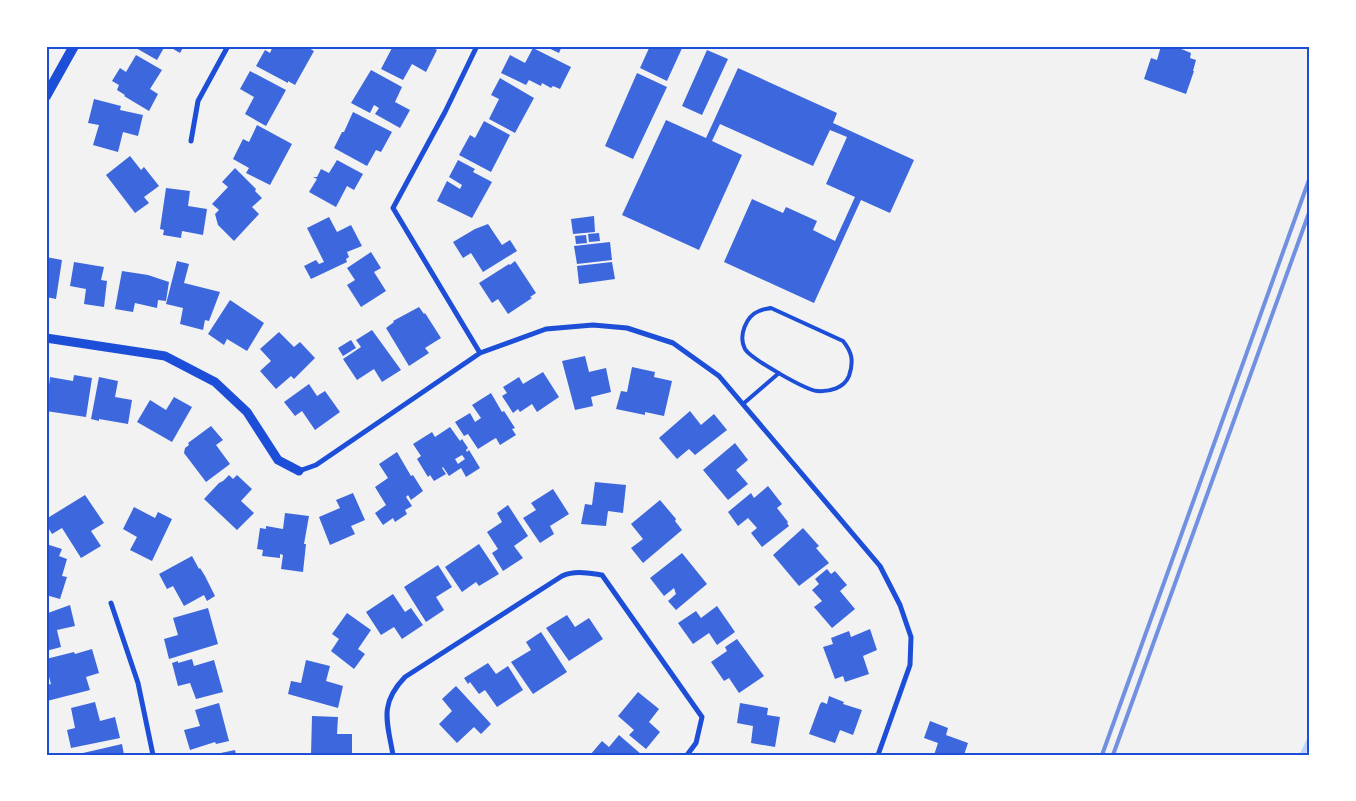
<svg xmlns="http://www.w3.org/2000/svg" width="1356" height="801" viewBox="0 0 1356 801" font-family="Lato,sans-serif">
	<rect width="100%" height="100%" fill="#f2f2f2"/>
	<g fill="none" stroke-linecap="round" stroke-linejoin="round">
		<path stroke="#bfd3fe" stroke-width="5" d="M1302 755 1310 738"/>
	</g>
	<path fill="#3d67dc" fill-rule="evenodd" d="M137 46H165L157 60 136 48Z
		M168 46H184L180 53Z
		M273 46H305L314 51 295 85 288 81V83L256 66 265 50 270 53Z
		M393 46H429L437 50 426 72 412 64 403 80 381 69Z
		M544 46H562L559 53Z
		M650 46H683L667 81 640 68Z
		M1161 46H1174L1191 53 1190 58 1196 60 1193 71H1194L1186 94 1144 79 1151 58 1157 60Z
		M533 48 571 67 560 89 553 86 551 88 542 83 541 86 529 80 526 85 501 73 510 55 525 63Z
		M707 50 728 59 702 115 682 106Z
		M136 55 162 70 150 89 158 94 149 111 124 96 125 95 117 90 119 85 112 81 120 68 126 72Z
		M738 68 837 113 833 123 914 160 890 213 861 200 814 303 724 262 752 199 783 213 786 207 817 221 813 230 835 241 855 197 826 184 847 137 830 130 813 166 720 124 712 141 742 155 699 250 622 215 666 120 706 138Z
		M371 70 402 87 395 102 410 110 400 128 375 114 379 108 374 105 370 113 351 103Z
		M250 71 286 90 266 126 245 114 254 97 240 89Z
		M637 73 667 87 633 159 605 146Z
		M500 78 534 98 515 133 489 119 499 99 491 95Z
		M94 99 121 106 120 110 143 115 138 136 123 132 118 152 93 145 99 125 88 123Z
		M353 112 392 132 381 152 376 150 367 166 334 148 342 132H344Z
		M484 121 510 135 491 172 459 155 470 135 475 138Z
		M257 125 292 144 270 185 246 173 249 168 233 159 243 139 249 142Z
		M130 156 141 170 144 167 159 186 144 197 149 203 135 213 106 175Z
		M337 160 363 174 354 190 347 186 336 207 309 192 317 179 313 177H317L321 169 329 173Z
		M458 160 475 169 473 172 492 182 472 218 437 201 447 181 460 189 462 185 449 177Z
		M235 168 256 189 255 191 262 198 252 207 259 214 234 241 218 225 215 214 219 210 212 204 228 187 222 182Z
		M166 188 190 191 188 206 207 209 203 235 182 231 181 238 163 235 164 230 160 229Z
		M594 216 595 232 573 234 571 219Z
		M329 217 337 232 351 225 362 246 347 252 349 257 346 259 347 262 311 279 304 266 316 260 319 264 324 262 307 228Z
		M488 224 502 245 510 240 517 251 483 272 471 253 463 258 453 242 475 229Z
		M599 233 600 241 589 242 588 234Z
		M586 235 587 243 576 244 575 236Z
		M610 242 612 260 577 264 574 246Z
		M371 252 381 268 374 272 386 291 361 307 347 285 355 280 347 268Z
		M46 257 62 260 56 299 46 297Z
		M177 261 189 264 184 283 220 292 209 321 205 320 203 330 180 324 183 308 166 304Z
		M515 261 536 293 530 297 532 298 508 314 498 299 492 303 479 283 509 264 510 265Z
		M74 262 104 267 101 280 107 281 104 307 84 304 86 289 70 286Z
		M612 262 615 279 579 284 577 266Z
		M122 271 148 275 169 282 166 301 158 300 157 308 135 303 133 312 115 309Z
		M230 300 264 323 247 351 227 339 224 345 208 334Z
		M419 307 424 314 425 313 441 338 425 348 429 353 409 366 386 328 394 322 393 321Z
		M372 330 401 370 382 382 374 369 357 380 343 359 361 347 356 340Z
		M279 332 294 347 300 342 315 358 294 379 291 376 276 389 260 371 271 361 260 349Z
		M351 340 356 348 343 356 338 348Z
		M585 356 589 372 606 368 611 392 591 397 593 406 575 410 562 361Z
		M632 367 655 372 654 377 672 381 664 416 645 412V415L616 409 621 391 627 392Z
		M543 372 559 397 537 412 532 404 520 412 518 409 513 413 502 396 507 393 503 387 519 377 523 384Z
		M74 375 92 378 86 417 46 411 50 377 73 381Z
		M99 377 118 381 115 397 132 400 128 424 99 419V421L91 419Z
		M309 384 317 396 325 391 340 412 315 430 302 411 295 416 284 402Z
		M491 393 502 412 504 411 515 428 512 429 516 435 500 445 496 438 494 439 478 449 468 434 464 436 455 422 470 413 475 422 481 418 472 405Z
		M174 397 192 407 172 442 137 422 150 400 166 410Z
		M690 411 701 425 714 414 727 430 695 455 689 449 677 459 659 438Z
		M211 426 223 440 216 445 230 464 206 482 184 453 185 448 189 445 188 443Z
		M450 427 460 441 462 439 468 448 466 450 467 452 469 450 480 468 466 477 461 468 449 476 443 467 442 468 446 474 434 481 430 475 428 477 417 459 421 456 413 444 432 432 435 437ZM462 455 465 459 458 464 455 459Z
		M735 443 748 460 736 470 748 484 728 500 703 470Z
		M397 452 411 476 413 475 423 491 411 500 408 495 406 497 412 506 405 510 407 514 395 522 393 518 383 525 375 513 386 505 375 487 388 478 379 464Z
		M229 475 233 479 237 475 252 489 241 501 254 513 237 530 204 499 219 483 223 481Z
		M595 482 626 485 623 513 608 511 606 526 581 524 585 504 592 505Z
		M768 486 782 504 777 508 788 522 787 523 789 526 762 547 751 533 757 528 748 518 738 526 728 512 751 493 754 498Z
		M553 489 569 514 550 526 554 534 540 543 523 518 536 510 531 503Z
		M353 493 365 520 351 526 355 534 330 545 319 517 340 508 336 500Z
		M85 495 104 523 91 531 101 546 81 558 62 528 52 534 46 524V519Z
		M660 500 676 519 675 521 682 530 643 563 631 548 643 539 631 524Z
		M508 505 528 536 514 546 523 558 503 571 492 553 498 549 487 532 502 522 497 513Z
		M134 507 155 518 158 512 172 519 152 561 130 550 137 537 123 529Z
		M285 513 309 516 304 544H306L303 572 281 569 283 555 280 554V558L262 556 263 550 257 549 260 528 266 529V526L283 529Z
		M803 528 819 546 816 548 829 563 799 586 773 555Z
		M46 544 62 549 59 556 67 559 62 576 67 577 60 599 46 595Z
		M479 544 499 574 479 586 476 582 462 592 445 567Z
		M682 553 707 584 676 610 668 601 676 594 674 588 664 596 650 578Z
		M192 556 199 569 200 568 205 576 215 596 207 601 204 595 184 606 173 586 167 589 159 574Z
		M438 565 452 587 436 597 444 610 426 622 404 587Z
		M827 569 831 574 835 571 847 585 840 591 855 609 832 628 814 607 822 601 812 590 819 584 815 579Z
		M393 594 405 612 411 608 423 625 402 639 394 627 381 635 366 612Z
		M70 605 75 626 57 630 61 647 46 651V608L48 613Z
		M717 606 735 632 717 645 709 633 693 644 678 623 696 611 701 618Z
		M208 608 218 644 169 659 164 639 178 635 173 618Z
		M347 613 371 630 358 649 365 654 354 669 331 651 339 639 332 634Z
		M567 615 575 627 589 618 603 639 569 661 546 628Z
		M870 629 877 650 863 656 869 674 845 682 843 676 835 679 823 647 833 644 831 638 849 631 851 637Z
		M541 632 567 672 533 694 511 662 531 650 526 642Z
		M737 639 764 676 739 693 729 678 724 681 711 662 727 651 725 647Z
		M92 649 99 673 86 677 90 690 47 701 46 685 51 684 46 666V659L74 652 75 654Z
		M192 659 194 666 214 660 223 692 196 699 190 683 178 686 172 663 178 661V663Z
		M306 660 330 666 326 681 343 686 338 708 288 694 291 681 301 683Z
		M488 663 496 674 508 666 523 690 497 707 485 690 479 694 470 682 468 684 464 678Z
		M456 686 491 724 481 734 474 727 457 743 439 724 452 711 442 699Z
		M638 692 659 709 649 722 660 732 646 749 629 735 634 730 618 716Z
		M829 696 844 702 843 704 862 710 853 735 840 730 835 743 809 734 820 704 822 702 827 704Z
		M95 702 100 721 115 717 120 738 71 748 67 730 75 728 71 708Z
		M219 703 229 741 216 744 215 742 190 750 184 730 200 726 195 710Z
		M740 703 768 708 767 715 780 717 775 747 751 743 753 726 737 723Z
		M312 716 338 717 337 734H352V755H311Z
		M930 721 948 728 946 735 968 743 964 755H934L938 743 924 738Z
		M619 735 642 755H590L602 741 609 747Z
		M122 744 124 755H83V753Z
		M235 750 236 755H216V754Z"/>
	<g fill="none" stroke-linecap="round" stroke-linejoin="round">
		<path stroke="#1d4ed8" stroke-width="4" d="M771 308 843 341C852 352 854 361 849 376 844 388 830 392 817 391 806 390 751 359 745 349 738 336 746 316 759 311 763 309 767 309 771 308Z
			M743 404 779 373"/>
		<path stroke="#1d4ed8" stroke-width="5" d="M477 46 445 112 393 208 480 353
			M191 141 198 101 228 46
			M299 471 316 465 480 353 546 329 593 325 627 328 673 343 719 376 880 566 900 605 911 637 910 665 878 755
			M111 603 138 683 153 755
			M393 755C387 721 379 704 405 677L562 576C575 570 588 573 602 575L702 717 696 743 687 755"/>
		<path stroke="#1d4ed8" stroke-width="9" d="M46 338 165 356 215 382 247 412 278 460 299 471"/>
		<path stroke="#1d4ed8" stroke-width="10" d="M46 96 74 46"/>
		<path stroke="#7290e2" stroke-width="4" d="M1102 755 1310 177
			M1113 755 1310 210"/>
	</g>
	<rect width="1356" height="801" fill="none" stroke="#ffffff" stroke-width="95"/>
	<rect x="48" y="48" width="1260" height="706" fill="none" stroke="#1d4ed8" stroke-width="2"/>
</svg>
